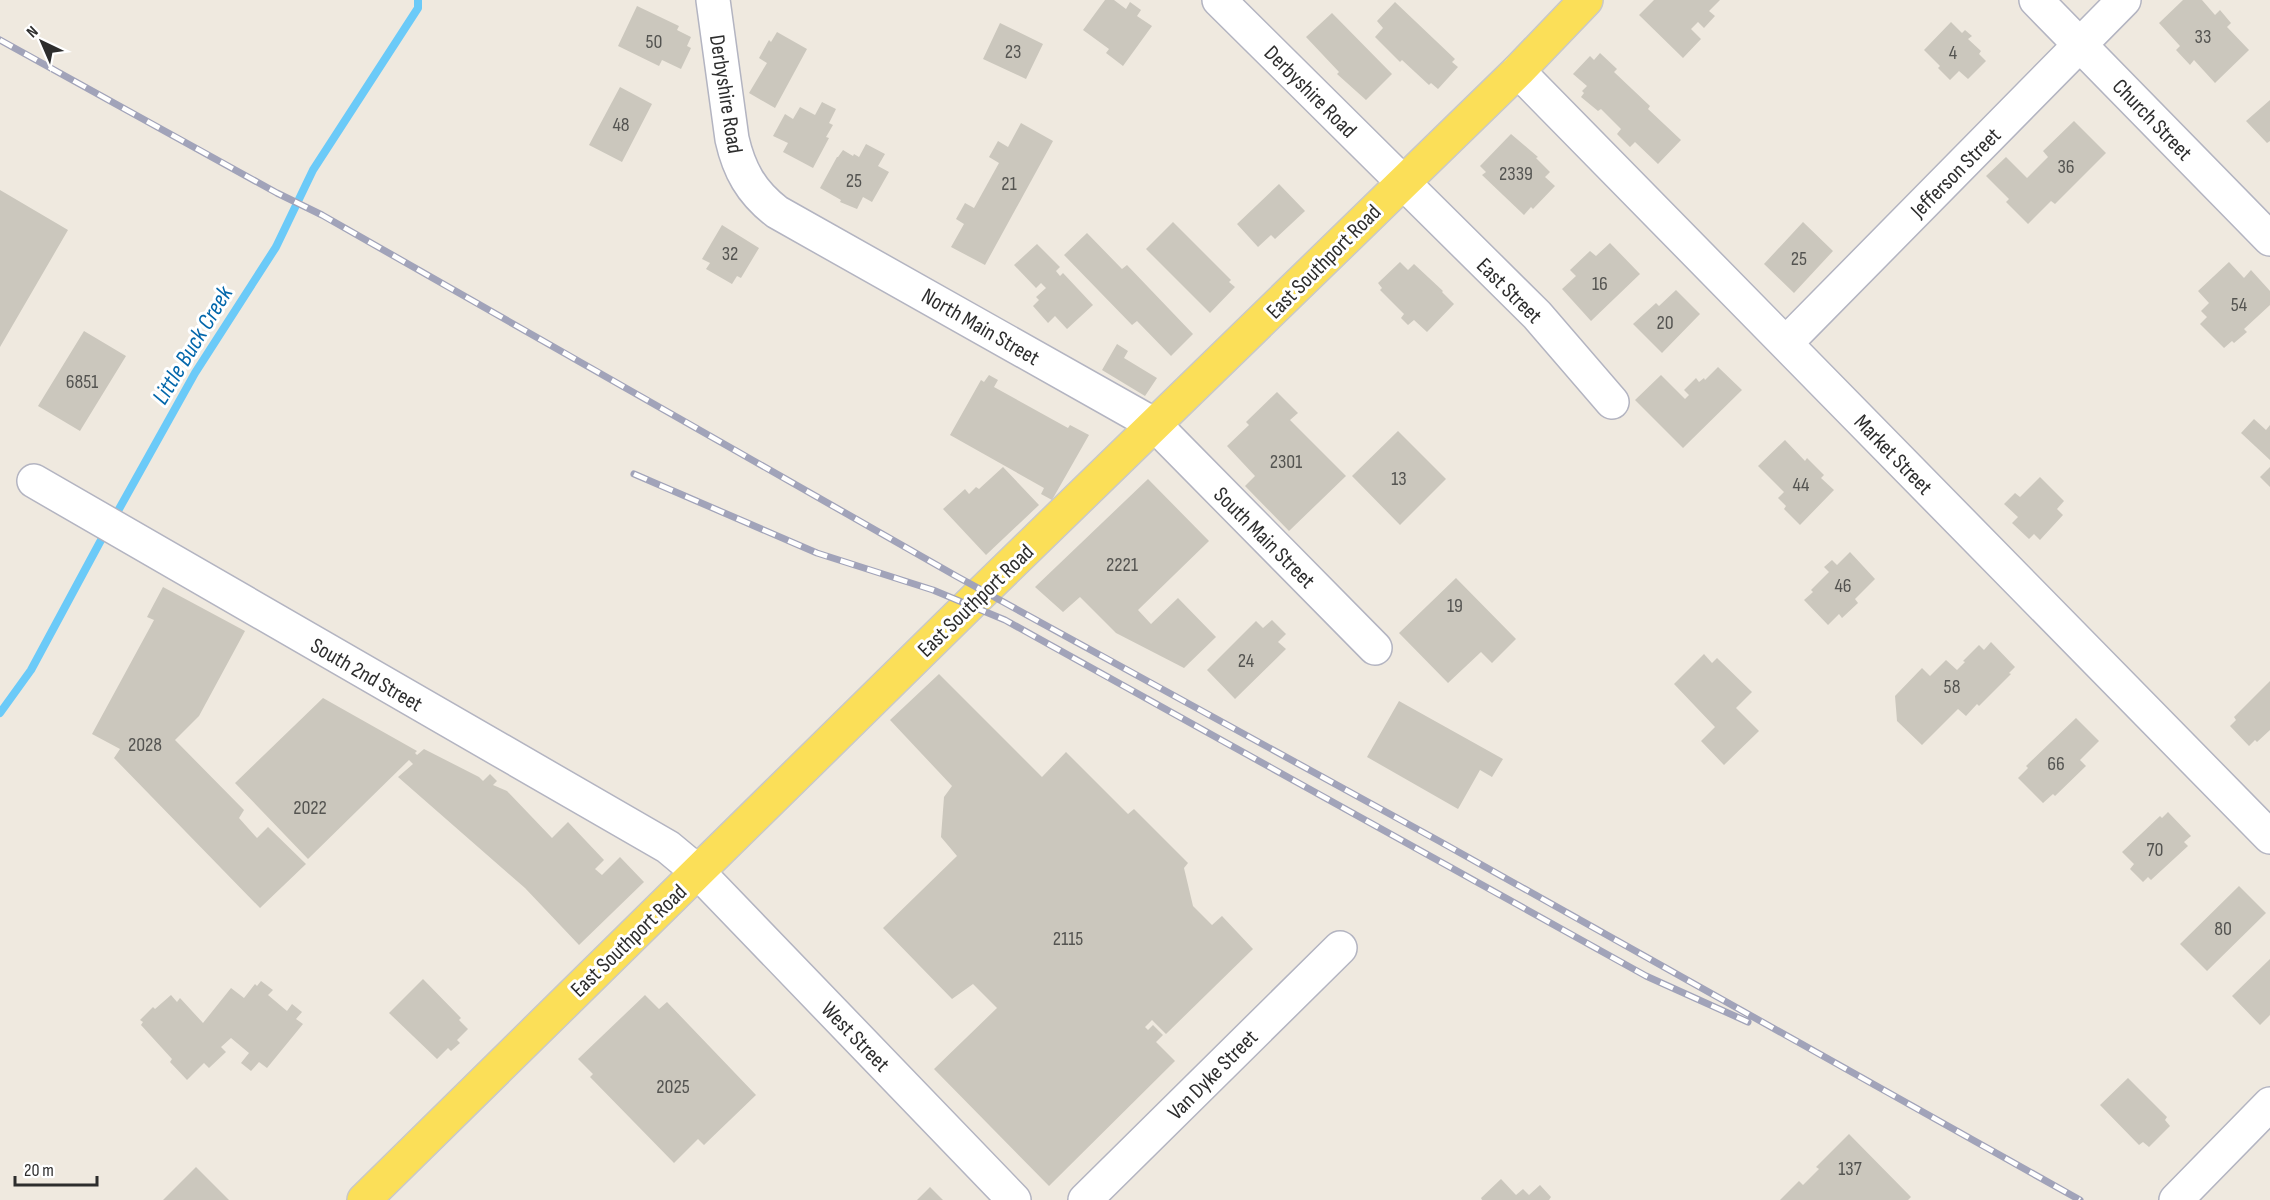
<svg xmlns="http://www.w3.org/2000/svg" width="2270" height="1200" viewBox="0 0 2270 1200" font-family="'Sofia Sans Condensed',sans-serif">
	<rect width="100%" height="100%" fill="#efe9df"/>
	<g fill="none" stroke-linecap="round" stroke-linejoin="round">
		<path stroke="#6bcaf8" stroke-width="8" d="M114 518 195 373 276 247 313 170 418 8V0
			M0 713 31 670 107 529"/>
	</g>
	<path fill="#cbc7bd" d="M1105 0H1114L1126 9 1130 2 1141 10 1137 16 1152 26 1123 66 1106 53 1109 49 1083 30Z
		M1654 0H1720L1709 11 1715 16 1704 28 1698 22 1691 29 1701 39 1683 58 1639 15Z
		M2183 0H2202L2215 15 2220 10 2231 23 2227 27 2249 50 2215 83 2194 60 2190 65 2176 50 2180 46 2159 23Z
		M1395 2 1455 59 1452 62 1458 67 1438 89 1431 83 1429 85 1402 60 1400 62 1375 37 1383 28 1377 21Z
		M637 6 679 26 677 30 691 37 687 46 691 48 681 69 662 60 659 66 618 46Z
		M1332 13 1392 74 1366 100 1337 74 1339 72 1306 37Z
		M1951 22 1962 33 1965 30 1972 36 1968 39 1981 51 1979 54 1986 61 1968 79 1959 71 1950 80 1938 68 1940 66 1924 50Z
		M1000 23 1043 44 1026 79 983 59Z
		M777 32 807 49 775 108 749 93 767 63 759 58 769 40 771 42Z
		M1600 53 1617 69 1614 72 1650 106 1648 109 1681 140 1658 164 1635 142 1630 147 1617 134 1621 129 1601 109 1598 111 1581 97 1584 93 1582 91 1587 86 1573 74 1590 56 1594 60Z
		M620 87 652 104 622 162 589 145Z
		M2270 100V141L2267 143 2246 121Z
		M822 102 836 109 829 123 833 125 826 137 829 138 813 168 783 152 788 143 773 136 785 114 793 119 800 107 815 115Z
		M2074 121 2106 153 2055 204 2051 201 2028 224 2006 202 2009 199 1986 176 2006 157 2027 178 2048 157 2043 151Z
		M1021 123 1053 141 985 265 951 247 964 224 956 219 965 203 974 208 999 163 989 157 998 141 1008 147Z
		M1511 134 1538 157 1536 158 1550 172 1545 177 1555 186 1533 209 1531 207 1524 215 1482 175 1486 172 1480 166Z
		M866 144 885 154 878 166 889 172 872 202 863 197 857 209 840 202 841 200 820 188 837 157H838L843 150 853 156 854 154 859 157Z
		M1279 184 1305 211 1275 239 1271 235 1258 247 1237 224Z
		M0 190 68 230 0 347Z
		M1173 222 1231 280 1229 282 1235 287 1210 313 1146 249Z
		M1803 222 1833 251 1794 293 1764 264Z
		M722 225 759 248 741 278 737 276 732 284 706 269 710 263 702 259Z
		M1087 233 1122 269 1127 265 1193 334 1171 356 1137 321 1132 325 1064 255Z
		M1610 243 1640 274 1591 321 1562 289 1576 276 1570 270 1590 251 1596 256Z
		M1037 244 1060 267 1056 271 1060 276 1063 273 1093 305 1067 329 1055 316 1048 323 1033 306 1039 300 1036 297 1046 288 1041 283 1036 288 1014 265Z
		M1400 262 1408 270 1414 264 1443 291 1442 292 1454 304 1427 332 1414 320 1408 325 1401 318 1404 314 1380 290 1382 288 1378 283Z
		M2229 262 2244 278 2251 270 2270 291V305L2244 329 2247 332 2234 343 2232 341 2224 348 2200 324 2207 317 2201 311 2209 303 2198 291Z
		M1676 290 1700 314 1662 353 1633 324 1656 303 1659 306Z
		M84 331 126 356 80 431 38 406Z
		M1117 344 1128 351 1124 358 1157 378 1145 396 1102 370Z
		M1718 367 1742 390 1683 448 1635 400 1661 375 1685 399 1689 395 1684 390 1696 378 1699 382 1704 378 1705 380Z
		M989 375 998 380 994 387 1068 428 1070 425 1089 435 1052 500 1041 494 1044 488 950 435 981 380 984 382Z
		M1277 392 1298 413 1290 420 1346 476 1289 531 1245 486 1255 476 1227 446 1249 425 1246 422Z
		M2254 419 2266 430 2270 425V460L2241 433Z
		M1398 431 1446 479 1400 525 1352 476Z
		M1785 440 1805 461 1807 458 1824 475 1821 478 1834 490 1800 525 1784 509 1786 506 1778 498 1784 492 1758 466Z
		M1003 467 1039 505 986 555 943 509 965 489 969 494 976 487 979 489Z
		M2270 467V487L2260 477Z
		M2040 477 2064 501 2057 509 2063 515 2040 540 2034 534 2029 539 2012 523 2018 517 2004 504 2015 493 2020 497Z
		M1148 479 1209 541 1138 610 1151 624 1178 598 1216 637 1184 668 1116 633 1080 597 1063 612 1035 587Z
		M1850 552 1875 579 1855 599 1858 603 1842 618 1839 614 1828 625 1804 600 1813 592 1811 590 1829 572 1824 567 1832 560 1837 565Z
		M1456 578 1516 639 1492 663 1481 652 1448 683 1399 633Z
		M163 587 245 631 199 716 175 740 244 810 239 818 257 838 268 827 306 864 260 908 114 758 120 749 92 734 154 620 147 617Z
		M1272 620 1286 634 1278 642 1286 649 1235 699 1207 670 1256 621 1263 628Z
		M1991 642 2015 667 2009 673 2011 674 1979 706 1977 704 1966 716 1958 709 1922 745 1897 721 1895 696 1922 668 1930 676 1946 660 1957 670 1965 662 1963 661 1979 645 1984 650Z
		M1704 654 1712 663 1717 658 1752 692 1736 708 1759 731 1724 765 1701 741 1715 727 1674 684Z
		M939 674 1042 777 1066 752 1128 814 1134 809 1188 863 1184 868 1193 906 1212 925 1222 916 1253 949 1166 1034 1152 1020 1145 1027 1148 1030 1153 1025 1163 1035 1156 1042 1175 1061 1049 1186 934 1069 997 1008 973 984 952 999 883 928 957 856 941 837 944 797 952 786 890 720Z
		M2270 681V730L2257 742 2255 740 2249 746 2230 726 2236 720 2234 717Z
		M323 698 417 751 415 753 417 755 424 749 479 777 483 781 490 774 497 781 493 785 507 791 552 838 568 822 604 860 595 869 602 875 620 857 644 882 579 945 525 888 398 777 413 764 409 760 308 859 235 783Z
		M1399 701 1503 759 1492 777 1480 770 1458 809 1367 757Z
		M2076 718 2099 741 2080 760 2086 766 2055 796 2053 794 2043 803 2018 778 2028 768 2026 766Z
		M2168 812 2191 836 2184 842 2188 846 2151 880 2148 877 2143 882 2130 869 2134 864 2122 852 2160 816 2162 818Z
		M2239 886 2266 913 2207 971 2180 944Z
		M2270 959V1015L2260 1025 2232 996Z
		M423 979 461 1018 459 1020 468 1029 457 1040 460 1043 451 1051 448 1048 437 1059 389 1013Z
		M261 981 273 990 268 995 287 1011 292 1004 302 1012 296 1019 303 1024 267 1068 259 1062 251 1071 241 1063 249 1053 231 1038 221 1047 226 1052 209 1068 204 1063 187 1080 170 1062 172 1059 141 1025 143 1022 140 1020 153 1007 155 1009 171 995 177 1002 180 998 203 1023 231 988 244 998 255 984 257 986Z
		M645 995 659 1009 667 1002 756 1095 704 1145 698 1139 674 1163 590 1077 593 1074 578 1059Z
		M2128 1078 2167 1117 2165 1120 2170 1126 2149 1147 2143 1142 2139 1145 2100 1105Z
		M1849 1134 1911 1197 1908 1200H1780L1799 1181 1803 1185 1819 1169 1816 1167Z
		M196 1167 229 1200H163Z
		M1501 1179 1516 1195 1523 1189 1529 1195 1540 1185 1551 1197 1549 1200H1482L1481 1198Z
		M930 1187 943 1200H917Z"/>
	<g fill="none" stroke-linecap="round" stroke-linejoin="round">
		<g stroke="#b3b4c1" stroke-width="36">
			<path id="minor" d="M713 0 732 139C739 170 751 192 777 212L1155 425 1375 648
				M1219 0 1537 315 1612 402
				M2036 0 2270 239
				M1518 71 2270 837
				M1786 343 2124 0
				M34 481 668 847 698 872 1014 1200
				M1085 1200 1340 948
				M2176 1200 2270 1104"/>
		</g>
		<g stroke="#c8c8c8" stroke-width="36">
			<path id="major" d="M364 1200 970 604 1518 71 1586 0"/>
		</g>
		<use href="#minor" stroke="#fff" stroke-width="33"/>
		<use href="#major" stroke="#fbdf58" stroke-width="33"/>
		<g stroke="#a1a3b9" stroke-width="7">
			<path id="rail" d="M0 40 277 193 322 215 956 576 1439 841 2080 1200
				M634 474 817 553 933 590 1005 620 1646 976 1748 1022"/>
		</g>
		<use href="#rail" stroke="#fff" stroke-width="4.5" stroke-dasharray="14" stroke-linecap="butt"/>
	</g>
	<g text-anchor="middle" stroke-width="6" stroke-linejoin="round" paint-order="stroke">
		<g font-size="20" fill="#545451">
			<text x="2203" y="43">33</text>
			<text x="654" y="48">50</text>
			<text x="1013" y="58">23</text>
			<text x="1953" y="59">4</text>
			<text x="621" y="131">48</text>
			<text x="2066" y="173">36</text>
			<text x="1516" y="180">2339</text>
			<text x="854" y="187">25</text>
			<text x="1009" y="190">21</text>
			<text x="730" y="260">32</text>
			<text x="1799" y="265">25</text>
			<text x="1600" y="290">16</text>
			<text x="2239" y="311">54</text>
			<text x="1665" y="329">20</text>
			<text x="82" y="388">6851</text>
			<text x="1286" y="468">2301</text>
			<text x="1399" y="485">13</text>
			<text x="1801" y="491">44</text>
			<text x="1122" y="571">2221</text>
			<text x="1843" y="592">46</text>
			<text x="1455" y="612">19</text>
			<text x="1246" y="667">24</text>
			<text x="1952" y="693">58</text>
			<text x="145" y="751">2028</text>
			<text x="2056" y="770">66</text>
			<text x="310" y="814">2022</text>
			<text x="2155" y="856">70</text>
			<text x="2223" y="935">80</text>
			<text x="1068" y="945">2115</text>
			<text x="673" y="1093">2025</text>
			<text x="1850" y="1175">137</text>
		</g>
		<g font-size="22" fill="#2d2d2d" stroke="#fff">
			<text transform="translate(1311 91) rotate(45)" y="8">Derbyshire Road</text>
			<text transform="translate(727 94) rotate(81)" y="8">Derbyshire Road</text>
			<text transform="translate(2153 119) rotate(46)" y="8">Church Street</text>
			<text transform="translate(1955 172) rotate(-45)" y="8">Jefferson Street</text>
			<text transform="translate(1323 261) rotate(-45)" y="8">East Southport Road</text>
			<text transform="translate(1510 290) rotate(45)" y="8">East Street</text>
			<text transform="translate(981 326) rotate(30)" y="8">North Main Street</text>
			<text transform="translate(1894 454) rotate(46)" y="8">Market Street</text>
			<text transform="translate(1265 537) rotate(45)" y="8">South Main Street</text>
			<text transform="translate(975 600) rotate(-44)" y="8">East Southport Road</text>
			<text transform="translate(367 674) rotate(30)" y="8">South 2nd Street</text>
			<text transform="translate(628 940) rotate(-44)" y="8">East Southport Road</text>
			<text transform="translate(856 1036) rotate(46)" y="8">West Street</text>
			<text transform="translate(1212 1074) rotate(-45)" y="8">Van Dyke Street</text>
		</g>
		<g font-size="24" font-style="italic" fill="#0367ab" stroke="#fff">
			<text transform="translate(192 345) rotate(-59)" y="8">Little Buck Creek</text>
		</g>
	</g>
	<g transform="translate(42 42) rotate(316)" stroke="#ffffff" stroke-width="4.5" paint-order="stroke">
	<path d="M0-4.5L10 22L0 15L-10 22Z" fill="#2d2d2d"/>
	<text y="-9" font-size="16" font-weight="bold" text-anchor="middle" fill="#2d2d2d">N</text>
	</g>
	<path d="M15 1176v9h82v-9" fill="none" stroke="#2d2d2d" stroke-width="3"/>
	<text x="24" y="1176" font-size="18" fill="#2d2d2d" stroke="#ffffff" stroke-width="4.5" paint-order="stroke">20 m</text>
</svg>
